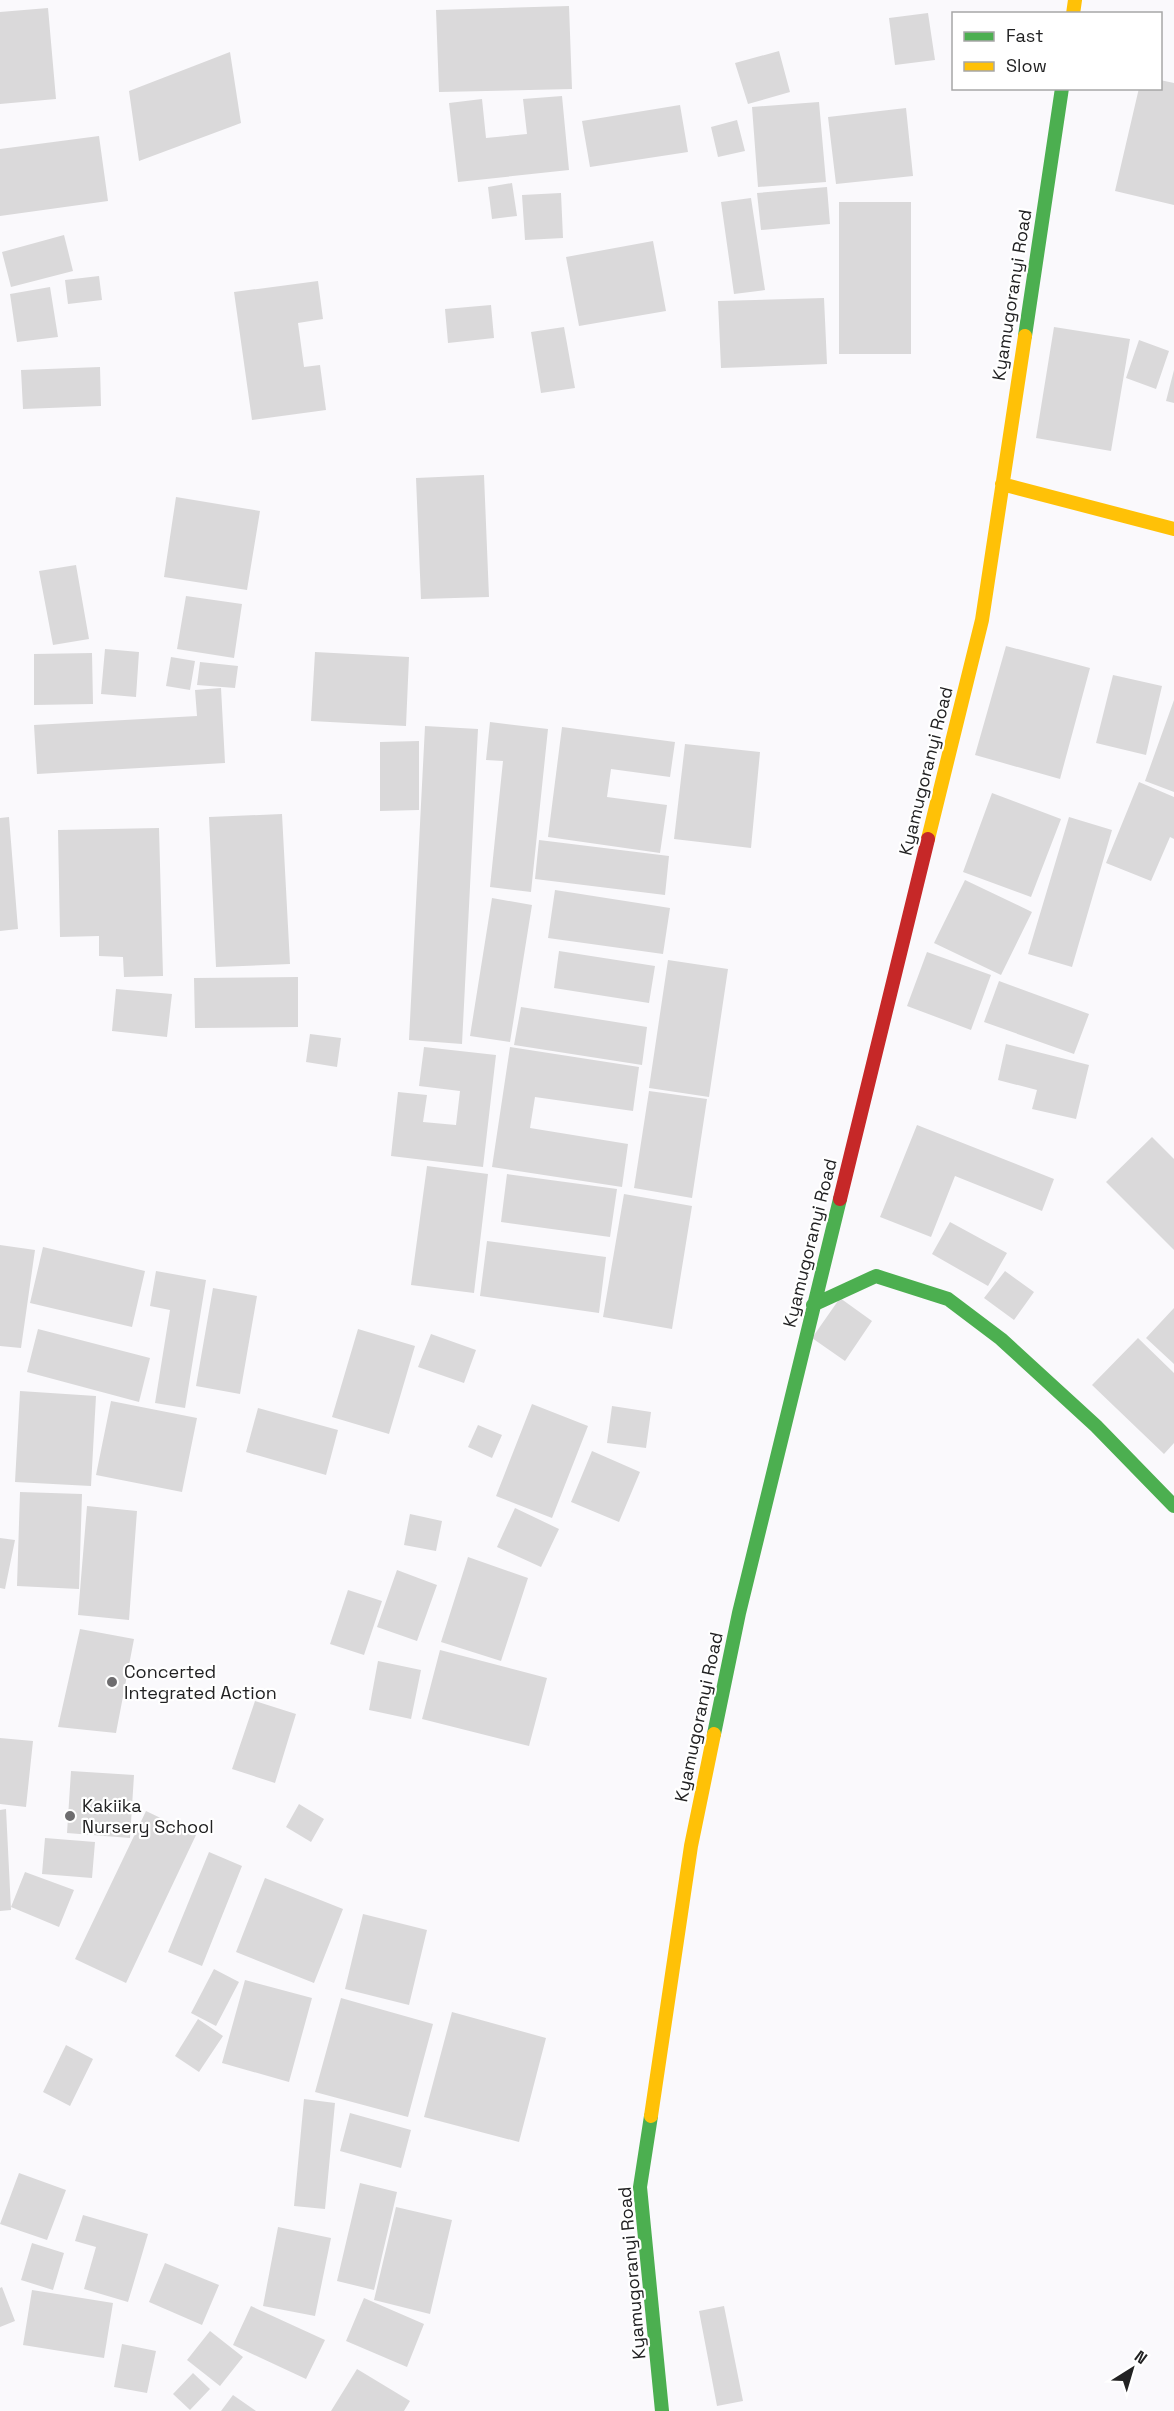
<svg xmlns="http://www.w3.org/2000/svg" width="1174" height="2411" viewBox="0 0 1174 2411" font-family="'Space Grotesk',sans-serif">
	<rect width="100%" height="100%" fill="#faf9fc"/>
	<path fill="#dad9da" d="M569 6 572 89 439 92 436 10Z
		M48 8 56 99 0 104V12Z
		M928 13 935 60 895 65 889 18Z
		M779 51 790 92 748 104 735 63Z
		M230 52 241 123 139 161 129 91Z
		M1160 80 1174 83V205L1115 191 1139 88H1160Z
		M562 96 569 170 458 182 449 103 482 99 486 138 527 134 523 99Z
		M819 102 826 182 758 187 752 107Z
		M680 105 688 152 590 167 582 121Z
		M906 108 913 176 836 184 828 117Z
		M737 120 745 151 718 157 711 127Z
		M99 136 108 201 0 216V149Z
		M512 183 517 216 492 219 488 187Z
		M827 187 830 224 761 230 757 193Z
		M561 193 563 238 525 240 522 195Z
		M751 198 765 290 734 294 721 202Z
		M839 202H911V354H839Z
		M64 235 73 271 11 287 2 252Z
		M653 241 666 311 579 326 566 257Z
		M99 276 102 300 68 304 65 280Z
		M318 281 323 319 298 323 304 367 320 365 326 410 252 420 234 292Z
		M50 287 58 337 17 342 10 294Z
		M824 298 827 364 721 368 718 301Z
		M491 305 494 338 448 343 445 309Z
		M564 327 575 388 541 393 531 332Z
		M1054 327 1130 339 1111 451 1036 438Z
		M1139 340 1169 351 1156 389 1126 378Z
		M100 367 101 406 23 409 21 370Z
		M1174 370V403L1166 401Z
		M484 475 489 597 421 599 416 478Z
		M176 497 260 511 247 590 164 577Z
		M76 565 89 639 53 645 39 571Z
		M186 596 242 604 234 658 177 649Z
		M1006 646 1090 668 1060 779 975 755Z
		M105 649 139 652 136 697 101 694Z
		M315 652 409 657 406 726 311 721Z
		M92 653 93 704 34 705V654Z
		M171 657 195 661 190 690 166 686Z
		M200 662 238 666 235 688 197 685Z
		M1113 675 1162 686 1146 755 1096 743Z
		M221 688 225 763 37 774 34 725 197 716 195 690Z
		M1174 700V792L1145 781Z
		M490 722 548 729 531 892 490 887 503 761 486 760Z
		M425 726 478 729 462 1044 409 1040Z
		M562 727 675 742 670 777 611 769 607 797 667 805 660 853 548 837Z
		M419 741V810L380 811V742Z
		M685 744 760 752 751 848 674 839Z
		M1139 782 1174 797V839L1170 837 1151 881 1106 863Z
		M992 793 1061 819 1031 897 963 872Z
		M282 814 290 964 216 967 209 817Z
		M9 817 18 929 0 931V818Z
		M1069 817 1112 830 1072 967 1028 954Z
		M159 828 163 976 124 977 123 957 99 956V936L60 937 58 830Z
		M539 840 669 856 665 895 535 879Z
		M965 880 1032 912 1001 975 934 943Z
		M555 890 670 908 663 954 548 938Z
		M492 898 532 905 510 1042 470 1036Z
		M559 951 655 966 649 1003 554 988Z
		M927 952 991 975 971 1030 907 1006Z
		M668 960 728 969 709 1097 649 1088Z
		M298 977V1027L195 1028 194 978Z
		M999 981 1089 1014 1074 1054 984 1022Z
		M116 989 172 994 167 1037 112 1031Z
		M521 1007 647 1027 642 1065 514 1045Z
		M310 1034 341 1038 337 1067 306 1062Z
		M1006 1044 1089 1065 1076 1119 1032 1109 1037 1090 998 1080Z
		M424 1047 496 1055 483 1167 391 1156 398 1092 427 1095 423 1122 456 1125 460 1091 419 1086Z
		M510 1047 639 1067 633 1111 535 1097 530 1128 628 1144 622 1187 492 1167Z
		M649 1091 707 1099 692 1198 634 1188Z
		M917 1125 1054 1179 1042 1211 955 1176 931 1237 880 1217Z
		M1152 1137 1174 1159V1250L1106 1182Z
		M427 1166 488 1174 474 1293 411 1285Z
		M507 1174 617 1189 610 1237 501 1222Z
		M624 1194 692 1206 672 1329 603 1317Z
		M950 1222 1007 1253 988 1286 932 1254Z
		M487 1241 606 1257 599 1313 480 1296Z
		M0 1245 35 1250 21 1348 0 1346Z
		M43 1247 145 1271 132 1327 30 1303Z
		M156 1271 206 1280 185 1408 155 1403 170 1310 150 1306Z
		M1005 1271 1034 1292 1014 1320 984 1298Z
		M213 1288 257 1296 240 1394 196 1386Z
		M840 1298 872 1321 845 1361 812 1338Z
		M1174 1308V1364L1146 1338Z
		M38 1329 150 1358 139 1402 27 1372Z
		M358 1329 415 1346 389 1434 332 1417Z
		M431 1334 476 1350 464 1383 418 1367Z
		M1138 1338 1174 1373V1443L1164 1454 1092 1385Z
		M20 1391 96 1396 91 1486 15 1482Z
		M111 1401 197 1418 182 1492 96 1475Z
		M532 1404 588 1426 552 1518 496 1496Z
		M612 1406 651 1412 646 1448 607 1443Z
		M258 1408 338 1430 326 1475 246 1452Z
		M478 1425 502 1435 492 1458 468 1447Z
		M592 1451 640 1472 619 1522 571 1502Z
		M20 1492 82 1494 79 1589 17 1586Z
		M87 1506 137 1511 129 1620 78 1615Z
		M515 1508 559 1529 541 1567 497 1547Z
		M410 1514 442 1521 436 1551 404 1545Z
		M0 1538 15 1540 5 1589 0 1588Z
		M468 1557 528 1578 501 1661 441 1642Z
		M397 1570 437 1585 417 1641 377 1627Z
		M348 1590 382 1601 364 1655 330 1644Z
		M80 1629 134 1639 116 1733 58 1727Z
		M440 1650 547 1678 529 1746 422 1719Z
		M378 1661 421 1670 411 1719 369 1710Z
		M255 1701 296 1714 275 1783 232 1769Z
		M0 1738 33 1741 26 1807 0 1804Z
		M71 1771 134 1775 130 1838 67 1833Z
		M299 1804 324 1819 311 1842 286 1827Z
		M6 1809 11 1910 0 1911V1810Z
		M146 1811 196 1835 126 1983 75 1959Z
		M45 1838 95 1842 92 1878 42 1874Z
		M209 1852 242 1866 202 1966 168 1952Z
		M25 1872 74 1890 59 1927 11 1907Z
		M265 1878 343 1909 314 1983 236 1952Z
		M363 1914 427 1930 409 2005 345 1989Z
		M214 1969 239 1982 216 2026 191 2013Z
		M245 1980 312 1998 289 2082 222 2063Z
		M341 1998 433 2024 408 2117 315 2092Z
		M452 2012 546 2038 519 2142 424 2117Z
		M198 2019 223 2036 199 2072 175 2056Z
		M66 2045 93 2059 70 2106 43 2092Z
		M304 2099 335 2103 325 2209 294 2206Z
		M350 2113 411 2130 401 2168 340 2151Z
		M19 2173 66 2190 47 2240 0 2224Z
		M360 2183 397 2192 374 2290 337 2281Z
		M396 2207 452 2220 430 2314 374 2300Z
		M83 2215 148 2234 128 2302 84 2289 96 2247 75 2241Z
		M278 2227 331 2238 315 2316 263 2306Z
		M32 2243 64 2253 53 2290 21 2280Z
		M165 2263 219 2285 202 2325 149 2302Z
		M2 2287 15 2321 0 2327V2288Z
		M32 2290 113 2303 104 2358 23 2345Z
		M364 2298 424 2324 407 2367 346 2341Z
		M251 2306 325 2340 306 2379 233 2345Z
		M724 2306 743 2401 717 2406 699 2311Z
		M210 2331 243 2357 220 2386 187 2360Z
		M122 2344 156 2351 147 2393 114 2387Z
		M357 2369 410 2401 404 2411H331Z
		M193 2373 210 2389 190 2410 173 2394Z
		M233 2395 256 2411H221Z"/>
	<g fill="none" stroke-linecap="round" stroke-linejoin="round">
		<path stroke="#4caf50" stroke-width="14" d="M1025 336 1062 88
			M813 1305 876 1276 948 1299 1001 1339 1096 1426 1174 1506
			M714 1734 739 1613 840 1199
			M651 2116 640 2187 662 2411"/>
		<path stroke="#ffc107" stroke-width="14" d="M1073 14 1075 0
			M1002 484 1174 529
			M928 839 982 620 1025 336
			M651 2116 691 1846 714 1734"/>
		<path stroke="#c62828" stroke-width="14" d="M840 1199 928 839"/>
	</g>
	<g fill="#6e6d6f" stroke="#fff" stroke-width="2">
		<circle cx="112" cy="1682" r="6"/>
		<circle cx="70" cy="1816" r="6"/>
	</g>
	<g text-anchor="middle" stroke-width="4.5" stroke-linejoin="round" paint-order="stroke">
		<g font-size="18" fill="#222223" stroke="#fff">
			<text transform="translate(1012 295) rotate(-81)" y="6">Kyamugoranyi Road</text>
			<text transform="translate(926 771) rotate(-76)" y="6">Kyamugoranyi Road</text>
			<text transform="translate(810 1243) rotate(-76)" y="6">Kyamugoranyi Road</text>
			<text transform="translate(699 1717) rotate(-78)" y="6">Kyamugoranyi Road</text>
			<text transform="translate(632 2273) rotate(-95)" y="6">Kyamugoranyi Road</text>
		</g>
		<g font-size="18" fill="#222223" stroke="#fff" text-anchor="start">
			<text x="124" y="1678">Concerted<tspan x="124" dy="21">Integrated Action</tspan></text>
			<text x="82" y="1812">Kakiika<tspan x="82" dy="21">Nursery School</tspan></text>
		</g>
	</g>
	<rect x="952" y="12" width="210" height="78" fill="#ffffff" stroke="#a7a7a7" stroke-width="1.5"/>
	<rect x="964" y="32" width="30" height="9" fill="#4caf50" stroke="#a7a7a7" stroke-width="1.5"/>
	<text x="1006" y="42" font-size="18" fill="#222223">Fast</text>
	<rect x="964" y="62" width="30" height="9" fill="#ffc107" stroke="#a7a7a7" stroke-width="1.5"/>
	<text x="1006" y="72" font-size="18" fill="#222223">Slow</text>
	<g transform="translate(1132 2369) rotate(37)" stroke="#ffffff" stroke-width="4.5" paint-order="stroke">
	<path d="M0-4.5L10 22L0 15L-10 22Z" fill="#222223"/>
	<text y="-9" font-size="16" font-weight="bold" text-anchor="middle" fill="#222223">N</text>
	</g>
</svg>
